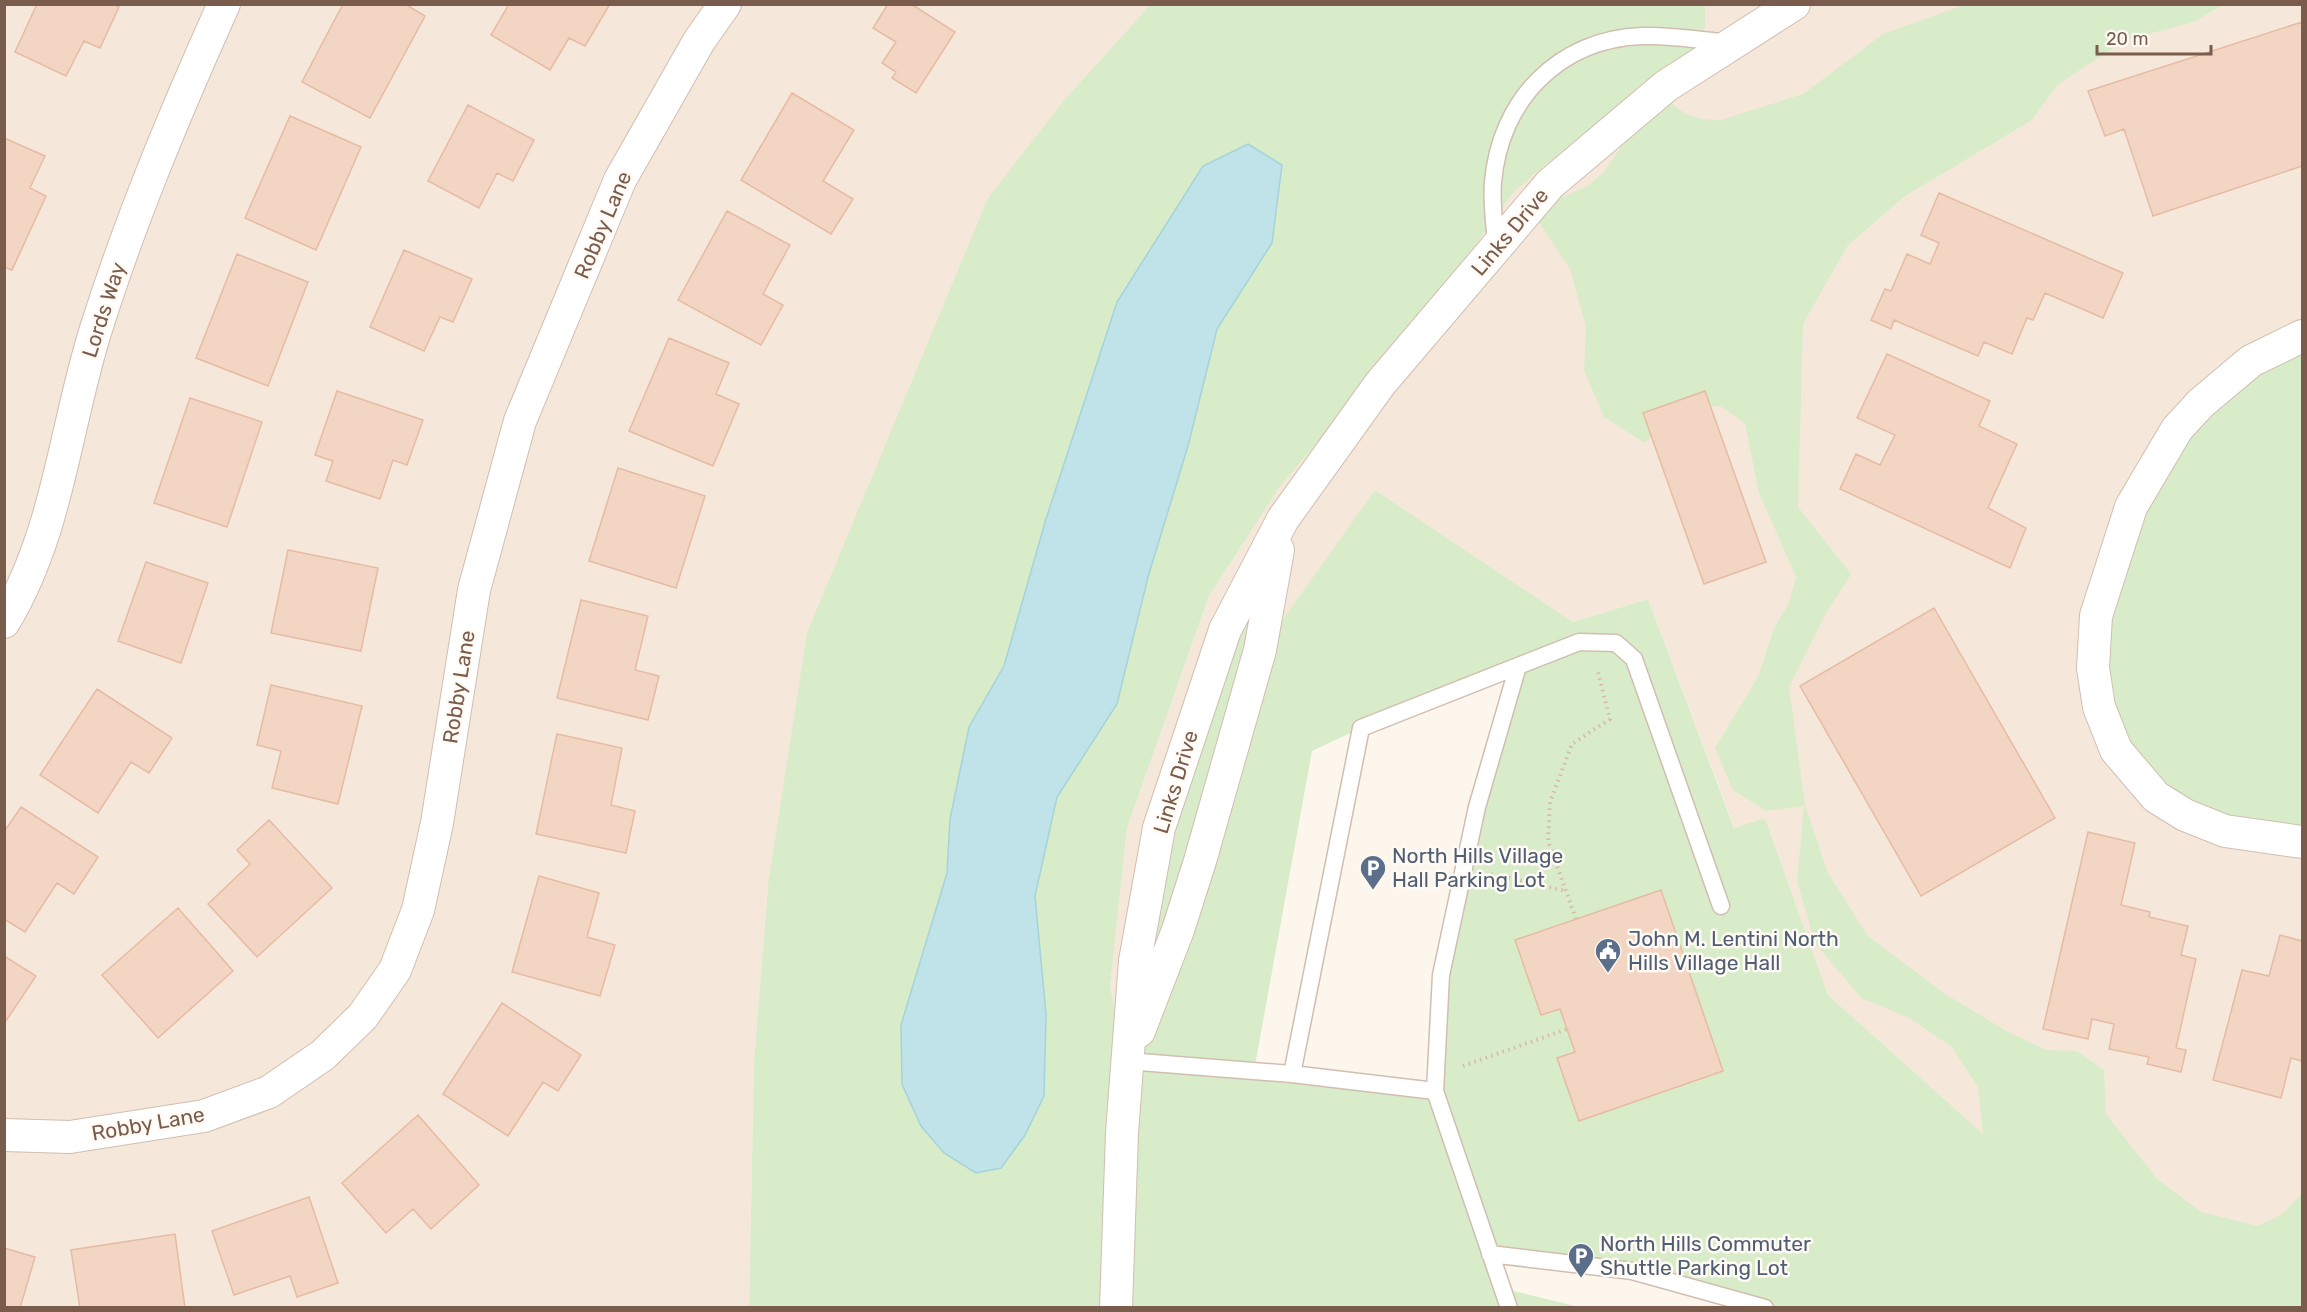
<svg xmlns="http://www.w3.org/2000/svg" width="2307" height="1312" viewBox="0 0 2307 1312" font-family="Rubik,sans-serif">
	<rect width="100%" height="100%" fill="#fdf6ec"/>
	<path fill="#f5e8da" d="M5 5H1150L1065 99 768 885 754 1062 749 1307 5 1308Z
		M1705 5H2302V1307H2175L1828 995 1765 818 1735 829 1648 599 1573 622 1375 490 1127 1061 1110 988 1127 828 1209 596 1279 488 1438 298 1512 194 1547 163 1666 86 1705 28Z"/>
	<path fill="#d8ecc9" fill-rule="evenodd" d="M1150 5H1705V28L1667 98C1681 115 1700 121 1721 120L1803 94 1883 34 1964 5H2222L2194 22 2126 40 2057 85 2032 120 1905 196 1848 245 1803 324 1798 507 1851 574 1824 617 1789 687 1805 805 1828 873 1867 935 1942 992 2008 1032 2046 1050 2077 1051 2104 1070 2106 1114 2157 1179 2201 1212 2258 1226 2284 1213 2302 1193V1307H1765L1632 1271 1491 1254 1502 1288 1579 1307 749 1308 754 1062 768 885 807 633 988 198 1065 99ZM1630 110 1624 142 1604 172 1588 186 1551 202 1539 214V222L1570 269 1586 327 1584 370 1604 417 1645 443 1677 407 1720 406 1745 423 1759 493 1796 577 1789 603 1774 628 1758 677 1715 748 1733 790 1766 811 1804 806 1797 881 1815 943 1861 998 1909 1018 1952 1047 1978 1087 1983 1134 1828 995 1765 818 1734 828 1648 599 1573 622 1375 490 1262 649 1283 519 1159 828 1127 1058 1110 988 1127 828 1209 596 1279 488 1438 298 1512 194 1547 163ZM1272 243 1217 329 1188 446 1148 577 1117 704 1057 797 1035 896 1046 1014 944 1153 921 1126 902 1084 901 1025 947 873 950 819 969 727 1004 666 1022 604ZM1515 669 1441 975 1435 1091 1254 1071 1312 751 1361 728Z
		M2302 336V842L2185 815 2099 707 2096 616 2177 429Z"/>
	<path fill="#bfe3e8" stroke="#a5d3da" stroke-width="1.5" d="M1248 144 1282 165 1272 243 1217 329 1188 446 1148 577 1117 704 1057 797 1035 896 1046 1014 1044 1096 1025 1135 1001 1168 976 1173 944 1153 921 1126 902 1084 901 1025 947 873 950 819 969 727 1004 666 1046 519 1117 302 1203 166Z"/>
	<path fill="#f3d5c3" stroke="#e6bba3" stroke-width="1.5" d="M37 4H114L119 7 100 48 84 41 66 76 15 52Z
		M343 4H405L425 16 370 118 302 82Z
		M509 4H610L585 46 569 38 550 70 491 35Z
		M888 4H911L955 32 916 93 892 78 896 72 882 63 896 42 873 28Z
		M2302 22V166L2153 216 2124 129 2105 136 2088 91Z
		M792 93 854 130 823 181 853 199 831 234 741 180Z
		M468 105 534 140 513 181 497 173 479 208 428 181Z
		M290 116 361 147 316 250 245 218Z
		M4 138 45 156 30 188 46 196 12 270 4 267Z
		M1939 193 2123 273 2103 318 2045 293 2033 320 2027 318 2012 354 1984 342 1978 356 1894 320 1891 329 1871 320 1885 289 1891 291 1907 254 1930 264 1939 243 1921 235Z
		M727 211 790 245 763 294 783 305 761 345 678 300Z
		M404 250 472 279 453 322 440 317 424 351 370 327Z
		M237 254 308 282 268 386 196 358Z
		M669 338 729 363 716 394 739 404 713 466 629 431Z
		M1887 354 1990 401 1979 426 2017 444 1988 508 2026 528 2010 568 1840 489 1856 454 1880 465 1895 435 1857 418Z
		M337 391 423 420 407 465 393 460 380 499 326 481 333 461 315 455Z
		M1705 391 1766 562 1704 584 1643 413Z
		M190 398 262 422 227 527 154 503Z
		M618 468 705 496 676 588 589 561Z
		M288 550 378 568 361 651 271 633Z
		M146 562 208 583 181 663 118 641Z
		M581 600 648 616 635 670 659 676 648 720 557 698Z
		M1934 608 2055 818 1921 896 1800 686Z
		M271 685 362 706 338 804 272 788 281 751 257 745Z
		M97 689 172 738 149 773 131 762 98 813 40 775Z
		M557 734 622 748 611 805 635 811 626 853 536 834Z
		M21 807 98 857 74 894 57 883 25 932 4 919V832Z
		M269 820 332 888 257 957 208 904 250 864 237 850Z
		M2088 832 2135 843 2121 905 2150 912 2149 917 2188 926 2181 955 2196 959 2176 1048 2186 1050 2181 1072 2147 1064 2149 1057 2109 1049 2114 1024 2092 1019 2088 1039 2043 1029Z
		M539 876 599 893 587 937 615 945 600 996 512 972Z
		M1661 890 1723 1071 1579 1121 1557 1058 1575 1052 1567 1029 1560 1009 1541 1015 1515 940Z
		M178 908 233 971 158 1038 102 975Z
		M2280 935 2302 941V1061L2291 1058 2281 1098 2213 1080 2242 970 2269 976Z
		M4 956 36 976 4 1024Z
		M502 1003 581 1055 558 1091 543 1082 508 1136 443 1094Z
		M418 1115 479 1185 431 1229 413 1209 386 1233 342 1183Z
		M309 1197 338 1283 297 1297 290 1276 234 1295 212 1231Z
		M175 1234 185 1308H80L71 1250Z
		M4 1248 35 1257 20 1308H4Z"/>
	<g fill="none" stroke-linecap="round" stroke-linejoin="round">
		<g stroke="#d1beb0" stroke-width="19">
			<path id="service" d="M1496 246C1495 225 1491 203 1493 182 1500 100 1559 39 1642 36 1671 35 1701 40 1729 43
				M1518 666 1579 642 1616 643 1634 659 1721 906
				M1127 1061 1292 1074 1435 1091
				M1292 1074 1361 728 1518 666 1477 807 1441 975 1435 1091 1509 1308
				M1490 1254 1632 1271 1765 1308"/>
		</g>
		<g stroke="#d1beb0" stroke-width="34">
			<path id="minor" d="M2302 336 2251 361 2201 403 2177 429 2131 507 2096 616 2093 668 2099 707 2116 750 2156 797 2185 815 2225 831 2302 842
				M4 622C58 533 65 427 96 329 131 218 176 111 224 4
				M1139 1031 1178 930 1200 861 1260 650 1278 550
				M4 1135 70 1137 204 1116 269 1092 323 1055 363 1016 395 970 418 910 437 823 474 590 520 421 620 180 699 41 725 4
				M1116 1308 1122 1133 1135 961 1159 828 1225 630 1283 519 1380 384 1550 184 1666 86 1794 4"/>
		</g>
		<path stroke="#d9b8a5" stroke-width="4" stroke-dasharray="1.5 4.5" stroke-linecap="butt" d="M1491 874 1566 891
			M1576 919 1548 841 1550 802 1572 744 1610 719 1598 672 1600 669
			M1463 1066 1567 1029"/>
		<use href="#service" stroke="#fff" stroke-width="16"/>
		<use href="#minor" stroke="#fff" stroke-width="32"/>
	</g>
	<defs>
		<g id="parking-pin" transform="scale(1.35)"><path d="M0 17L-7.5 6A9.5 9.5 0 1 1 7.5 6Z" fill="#5c6f8a" stroke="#fffaf3"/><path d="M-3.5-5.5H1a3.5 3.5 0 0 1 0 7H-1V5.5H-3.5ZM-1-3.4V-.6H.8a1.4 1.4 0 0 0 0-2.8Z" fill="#fff"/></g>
		<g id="civic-pin" transform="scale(1.35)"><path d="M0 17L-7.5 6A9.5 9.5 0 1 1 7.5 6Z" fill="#5c6f8a" stroke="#fffaf3"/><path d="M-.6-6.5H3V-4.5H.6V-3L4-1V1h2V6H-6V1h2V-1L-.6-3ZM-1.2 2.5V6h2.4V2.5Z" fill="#fff"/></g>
	</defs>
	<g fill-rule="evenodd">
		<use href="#parking-pin" x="1373" y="868"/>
		<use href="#civic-pin" x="1608" y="951"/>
		<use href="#parking-pin" x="1581" y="1256"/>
	</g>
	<g text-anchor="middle" stroke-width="5" stroke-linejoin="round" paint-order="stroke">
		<g font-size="21" fill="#7a5c4d" stroke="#fffaf3">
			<text transform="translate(603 225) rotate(-67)" y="7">Robby Lane</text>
			<text transform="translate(1510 232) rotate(-50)" y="7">Links Drive</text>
			<text transform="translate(104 310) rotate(-72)" y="7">Lords Way</text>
			<text transform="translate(459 687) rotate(-81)" y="7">Robby Lane</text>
			<text transform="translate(1176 782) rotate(-73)" y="7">Links Drive</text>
			<text transform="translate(148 1124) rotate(-10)" y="7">Robby Lane</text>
		</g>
		<g font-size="21" fill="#4e5e75" stroke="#fffaf3" text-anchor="start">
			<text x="1392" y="863">North Hills Village<tspan x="1392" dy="24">Hall Parking Lot</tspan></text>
			<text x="1628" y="946">John M. Lentini North<tspan x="1628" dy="24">Hills Village Hall</tspan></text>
			<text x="1600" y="1251">North Hills Commuter<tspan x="1600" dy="24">Shuttle Parking Lot</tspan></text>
		</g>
	</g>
	<rect width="2307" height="1312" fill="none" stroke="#7a5c4d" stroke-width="12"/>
	<path d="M2097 45v9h114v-9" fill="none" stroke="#7a5c4d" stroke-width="3"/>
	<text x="2106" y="45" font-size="18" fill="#7a5c4d" stroke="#fffaf3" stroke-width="4.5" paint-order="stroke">20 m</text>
</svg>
